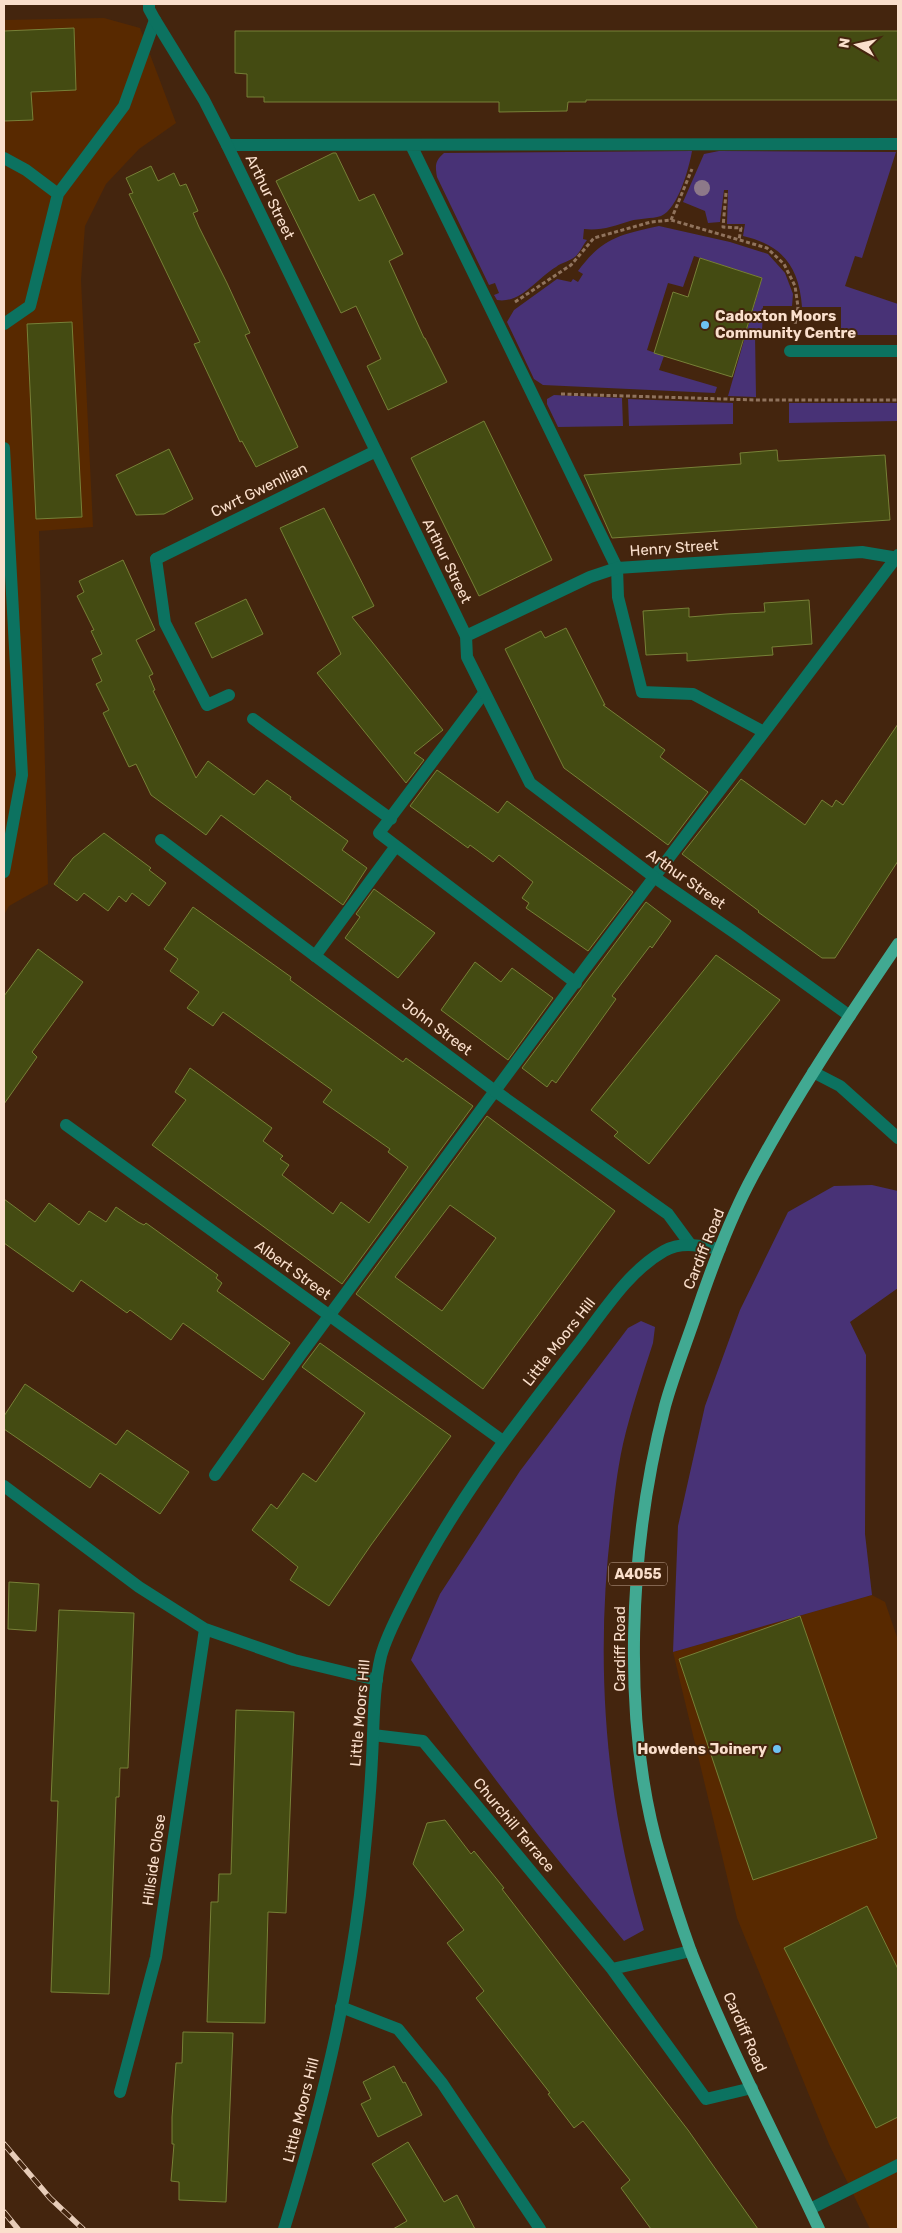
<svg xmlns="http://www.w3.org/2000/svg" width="902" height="2233" viewBox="0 0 902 2233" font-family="Rubik,sans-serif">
	<rect width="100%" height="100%" fill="#44250e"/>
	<path fill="#582900" d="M104 18 140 28 176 123 139 149 106 184 85 226 81 280 93 527 39 531 48 884 9 906 4 915V20Z
		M872 1595 885 1602 898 1640V2229H870L829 2144 737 1918 673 1652Z"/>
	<path fill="#483276" d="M692 151C689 168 678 209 661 216 651 219 640 218 630 221 615 226 600 231 584 229L583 239 587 240C583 245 580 252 576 256 569 262 562 262 556 267 537 278 521 304 497 300L494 295 499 293 495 283 489 285 437 177C435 165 435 161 444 153Z
		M719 151 896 152 862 258 855 256 845 286 898 304V335H841V307H802C799 266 782 245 743 236L745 224H727L728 190H724L720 222 708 223 705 211 683 202 704 154Z
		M659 226 730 242 768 254 785 273 793 294 792 306H763L762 334H755L756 397 728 396 762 278 694 256 683 287 668 283 647 350 664 356 659 370 717 387 715 393 543 385 534 379 507 322 514 310 557 279 571 282 573 279 578 282 583 274 578 271C603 237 620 235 659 226Z
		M554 395 622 398 623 426 558 427 547 404V399Z
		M628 399 733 403V424L629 426Z
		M789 403H898V421L789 423Z
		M872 1185 898 1191V1288L850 1322 866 1355 865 1534 872 1595 673 1652 678 1526 705 1406 740 1310 788 1212 834 1186Z
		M641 1321 655 1327 653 1343C642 1377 631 1410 623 1444 617 1471 614 1499 611 1527 595 1662 605 1800 644 1930L624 1941C549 1850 476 1759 411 1660L440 1594 520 1471 628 1328Z"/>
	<path fill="#444b12" stroke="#778037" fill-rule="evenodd" d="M74 28 76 90 31 92 33 120 4 121V31Z
		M235 31H898V100H586V102H568L567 111 499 112V102H264V97H247V74L235 73Z
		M333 153H336L359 201 374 194 403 254 389 261 424 338H425L447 382 388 410 367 366 381 359 356 306 341 313 276 181Z
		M151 166 158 181 174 173 180 186 186 184 198 211 193 213 199 227 227 283 250 333 245 335 298 447 256 467 242 441 240 442 194 344 200 342 129 194 133 193 126 178Z
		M700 258 762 278 732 377 654 353 673 292 688 297Z
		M72 322 82 517 36 519 27 324Z
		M484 421 552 560 479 596 411 458Z
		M169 449 193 499 164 514 136 515 116 475Z
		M777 450 778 461 885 455 890 520 612 538 584 475 741 464 740 453Z
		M324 508 374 606 352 617 443 730 414 753 424 760 406 783 317 673 341 654 280 528Z
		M123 560 155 630 136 640 153 674 149 676 155 690 153 691 196 778 208 761 254 795 267 780 291 797 290 799 348 841 342 850 367 868 343 905 221 815 206 835 151 795 136 764 129 767 103 713 109 710 96 684 102 681 92 659 102 654 91 631 94 630 77 596 84 592 79 581Z
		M246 599 263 634 212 658 195 623Z
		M809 600 812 644 772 647 773 655 687 661V653L646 655 643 611 689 608V617L726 614 765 612 764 603Z
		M566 628 605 705H603L665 750 660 757 708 792 668 845 564 768 505 649 541 631 545 638Z
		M898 724V861L835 958H822L758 912 759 911 682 854 741 779 805 825 822 800 832 807 836 800 843 805Z
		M437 770 498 813 507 801 633 892 588 951 526 908 529 903 522 898 533 882 499 855 493 862 470 845 468 848 410 806Z
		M104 833 151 868 149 870 166 883 149 906 132 893 126 902 119 896 108 911 84 893 77 901 54 884 73 858Z
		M374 889 435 933 398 978 345 938 360 917 356 914Z
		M646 902 671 921 652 948 650 946 612 996 616 999 556 1083 552 1080 547 1087 522 1068Z
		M193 907 291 977 290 980 403 1062 406 1058 473 1106 342 1284 152 1145 186 1100 175 1092 190 1068 272 1128 263 1141 283 1156 280 1159 289 1165 282 1175 333 1214 341 1202 369 1223 408 1167 388 1152 390 1149 323 1102 332 1090 262 1040 223 1012 213 1026 187 1008 199 992 170 971 178 959 164 949Z
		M38 949 83 982 32 1052 37 1057 4 1104V996Z
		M716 955 780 1000 649 1164 614 1136 618 1132 591 1110Z
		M475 962 501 982 512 968 553 998 508 1060 441 1010Z
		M487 1116 615 1211 483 1389 356 1294ZM450 1205 496 1238 442 1311 395 1277Z
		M4 1199 35 1222 49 1203 79 1225 89 1211 106 1222 116 1207 138 1222 144 1225 146 1223 218 1275 216 1278 222 1283 217 1291 290 1343 263 1380 183 1323 171 1340 130 1310 127 1313 81 1280 73 1292 4 1243Z
		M320 1343 451 1436 371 1545 329 1606 290 1580 298 1567 252 1530 271 1504 277 1509 303 1473 316 1482 365 1413 302 1367Z
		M25 1384 116 1445 127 1430 189 1472 160 1514 100 1473 90 1488 4 1429V1416Z
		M9 1582 39 1584 36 1631 8 1629Z
		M59 1610 134 1613 128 1768H120L119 1797H116L109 1994 51 1992 58 1801H51Z
		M800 1616 877 1838 753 1880 679 1659Z
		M236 1710 294 1712 286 1913 268 1912 265 2023 207 2022 211 1902H218L219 1874H231Z
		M445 1820 471 1854 474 1851 504 1888 502 1889 688 2130 758 2229H651L621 2188 630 2180 583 2121 574 2128 548 2094 550 2093 476 1998 484 1991 447 1943 464 1930 413 1864 427 1823Z
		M867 1906 898 1969V2117L876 2128 784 1948Z
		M183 2032 233 2033 226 2202 179 2200V2182L171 2181 174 2144H172V2117L176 2063H182Z
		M394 2066 403 2083 405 2082 422 2115 378 2137 361 2104 371 2099 363 2082Z
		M408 2142 444 2202 457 2195 475 2229H393L407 2221 372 2164Z"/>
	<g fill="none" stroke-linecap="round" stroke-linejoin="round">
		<path stroke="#90735d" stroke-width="3" stroke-dasharray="4 2.5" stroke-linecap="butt" d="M726 193 723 227 741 228 739 240
			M671 220 692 169
			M515 302 571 265 594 238 651 222 671 220 767 248 784 264 795 286 798 307 795 325
			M561 394 756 400H898"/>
		<path stroke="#0c7260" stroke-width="12" d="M227 145 898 144
			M411 145 617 568 618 597 642 692 693 694 764 732
			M4 158 26 170 58 194
			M4 324 30 306 58 194 124 106 155 20
			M790 351H898
			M4 448 22 775 4 872
			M156 559 165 623 207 705 229 695
			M253 719 391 819
			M396 846 576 983
			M315 956 396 846 379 833 484 693
			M215 1475 301 1354 590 962 898 555
			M341 2007 398 2029 442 2083 540 2229"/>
		<path stroke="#0c7260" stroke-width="12" d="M149 4V9L155 20 204 100 227 145 466 636 467 657 530 783 654 877 738 935 850 1016
			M156 559 376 451
			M466 636 590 577 617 568 862 552 898 558
			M161 840 495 1091 668 1214 690 1244
			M813 1072 840 1086 898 1138
			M66 1125 503 1441
			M4 1486 139 1587 205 1629 294 1660 377 1680
			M373 1735 423 1741 612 1969 691 1951
			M612 1969 706 2099 752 2088
			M120 2092 156 1957 205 1629
			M810 2209 898 2165"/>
		<path stroke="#0c7260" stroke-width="12" d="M284 2229C318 2120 346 2009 360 1895 365 1850 370 1804 372 1758 374 1725 373 1689 381 1656 387 1634 399 1613 409 1593 454 1504 514 1426 576 1347 602 1314 627 1272 664 1251 682 1241 701 1246 720 1249"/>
		<path stroke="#41a992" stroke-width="12" d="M819 2229C776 2137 728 2046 691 1952 680 1922 670 1890 661 1859 620 1721 629 1545 665 1406 673 1377 684 1349 694 1320 709 1275 726 1228 748 1185 792 1101 845 1022 898 944"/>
		<g stroke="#e7ccb8" stroke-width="5.5">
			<path id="rail" d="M4 2144 50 2198 83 2229
				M4 2212 18 2229"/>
		</g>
		<use href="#rail" stroke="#44250e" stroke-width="4" stroke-dasharray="11" stroke-linecap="butt"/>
	</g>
	<circle fill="#8d7989" cx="702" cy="188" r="8"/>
	<g fill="#6dc2f3" stroke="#44250e" stroke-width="2">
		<circle cx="705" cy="325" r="5"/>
		<circle cx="777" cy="1749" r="5"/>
	</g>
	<g text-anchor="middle" stroke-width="4" stroke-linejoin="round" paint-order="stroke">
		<rect fill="#44250e" stroke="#c3a793" stroke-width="1" x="609" y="1562.5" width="58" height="23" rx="4"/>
		<g font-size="14" font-weight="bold" fill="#fadfcc">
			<text x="638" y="1579">A4055</text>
		</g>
		<g font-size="15" fill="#fadfcc" stroke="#44250e">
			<text transform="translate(270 197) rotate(64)" y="5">Arthur Street</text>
			<text transform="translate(259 490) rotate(-26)" y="5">Cwrt Gwenllian</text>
			<text transform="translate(674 548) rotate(-4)" y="5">Henry Street</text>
			<text transform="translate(447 561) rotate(64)" y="5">Arthur Street</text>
			<text transform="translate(686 879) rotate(35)" y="5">Arthur Street</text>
			<text transform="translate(437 1027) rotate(37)" y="5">John Street</text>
			<text transform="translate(704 1249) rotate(-68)" y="5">Cardiff Road</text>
			<text transform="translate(293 1270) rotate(36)" y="5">Albert Street</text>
			<text transform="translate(559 1342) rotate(-52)" y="5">Little Moors Hill</text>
			<text transform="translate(620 1649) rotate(-90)" y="5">Cardiff Road</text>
			<text transform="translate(360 1713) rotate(-85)" y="5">Little Moors Hill</text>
			<text transform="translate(514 1825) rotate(50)" y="5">Churchill Terrace</text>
			<text transform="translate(154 1860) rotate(-82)" y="5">Hillside Close</text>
			<text transform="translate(745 2032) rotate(66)" y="5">Cardiff Road</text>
			<text transform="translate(301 2110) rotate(-76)" y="5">Little Moors Hill</text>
		</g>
		<g font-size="15" font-weight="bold" fill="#fadfcc" stroke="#44250e" text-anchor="start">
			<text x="715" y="321">Cadoxton Moors<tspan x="715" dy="17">Community Centre</tspan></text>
			<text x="767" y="1754" text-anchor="end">Howdens Joinery</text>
		</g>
	</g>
	<rect width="902" height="2233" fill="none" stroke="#fadfcc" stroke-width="10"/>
	<g transform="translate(857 45) rotate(279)" stroke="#44250e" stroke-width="4" paint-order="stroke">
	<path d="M0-4L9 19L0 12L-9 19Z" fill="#fadfcc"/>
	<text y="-8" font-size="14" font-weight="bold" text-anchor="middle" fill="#fadfcc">N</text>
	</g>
</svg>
